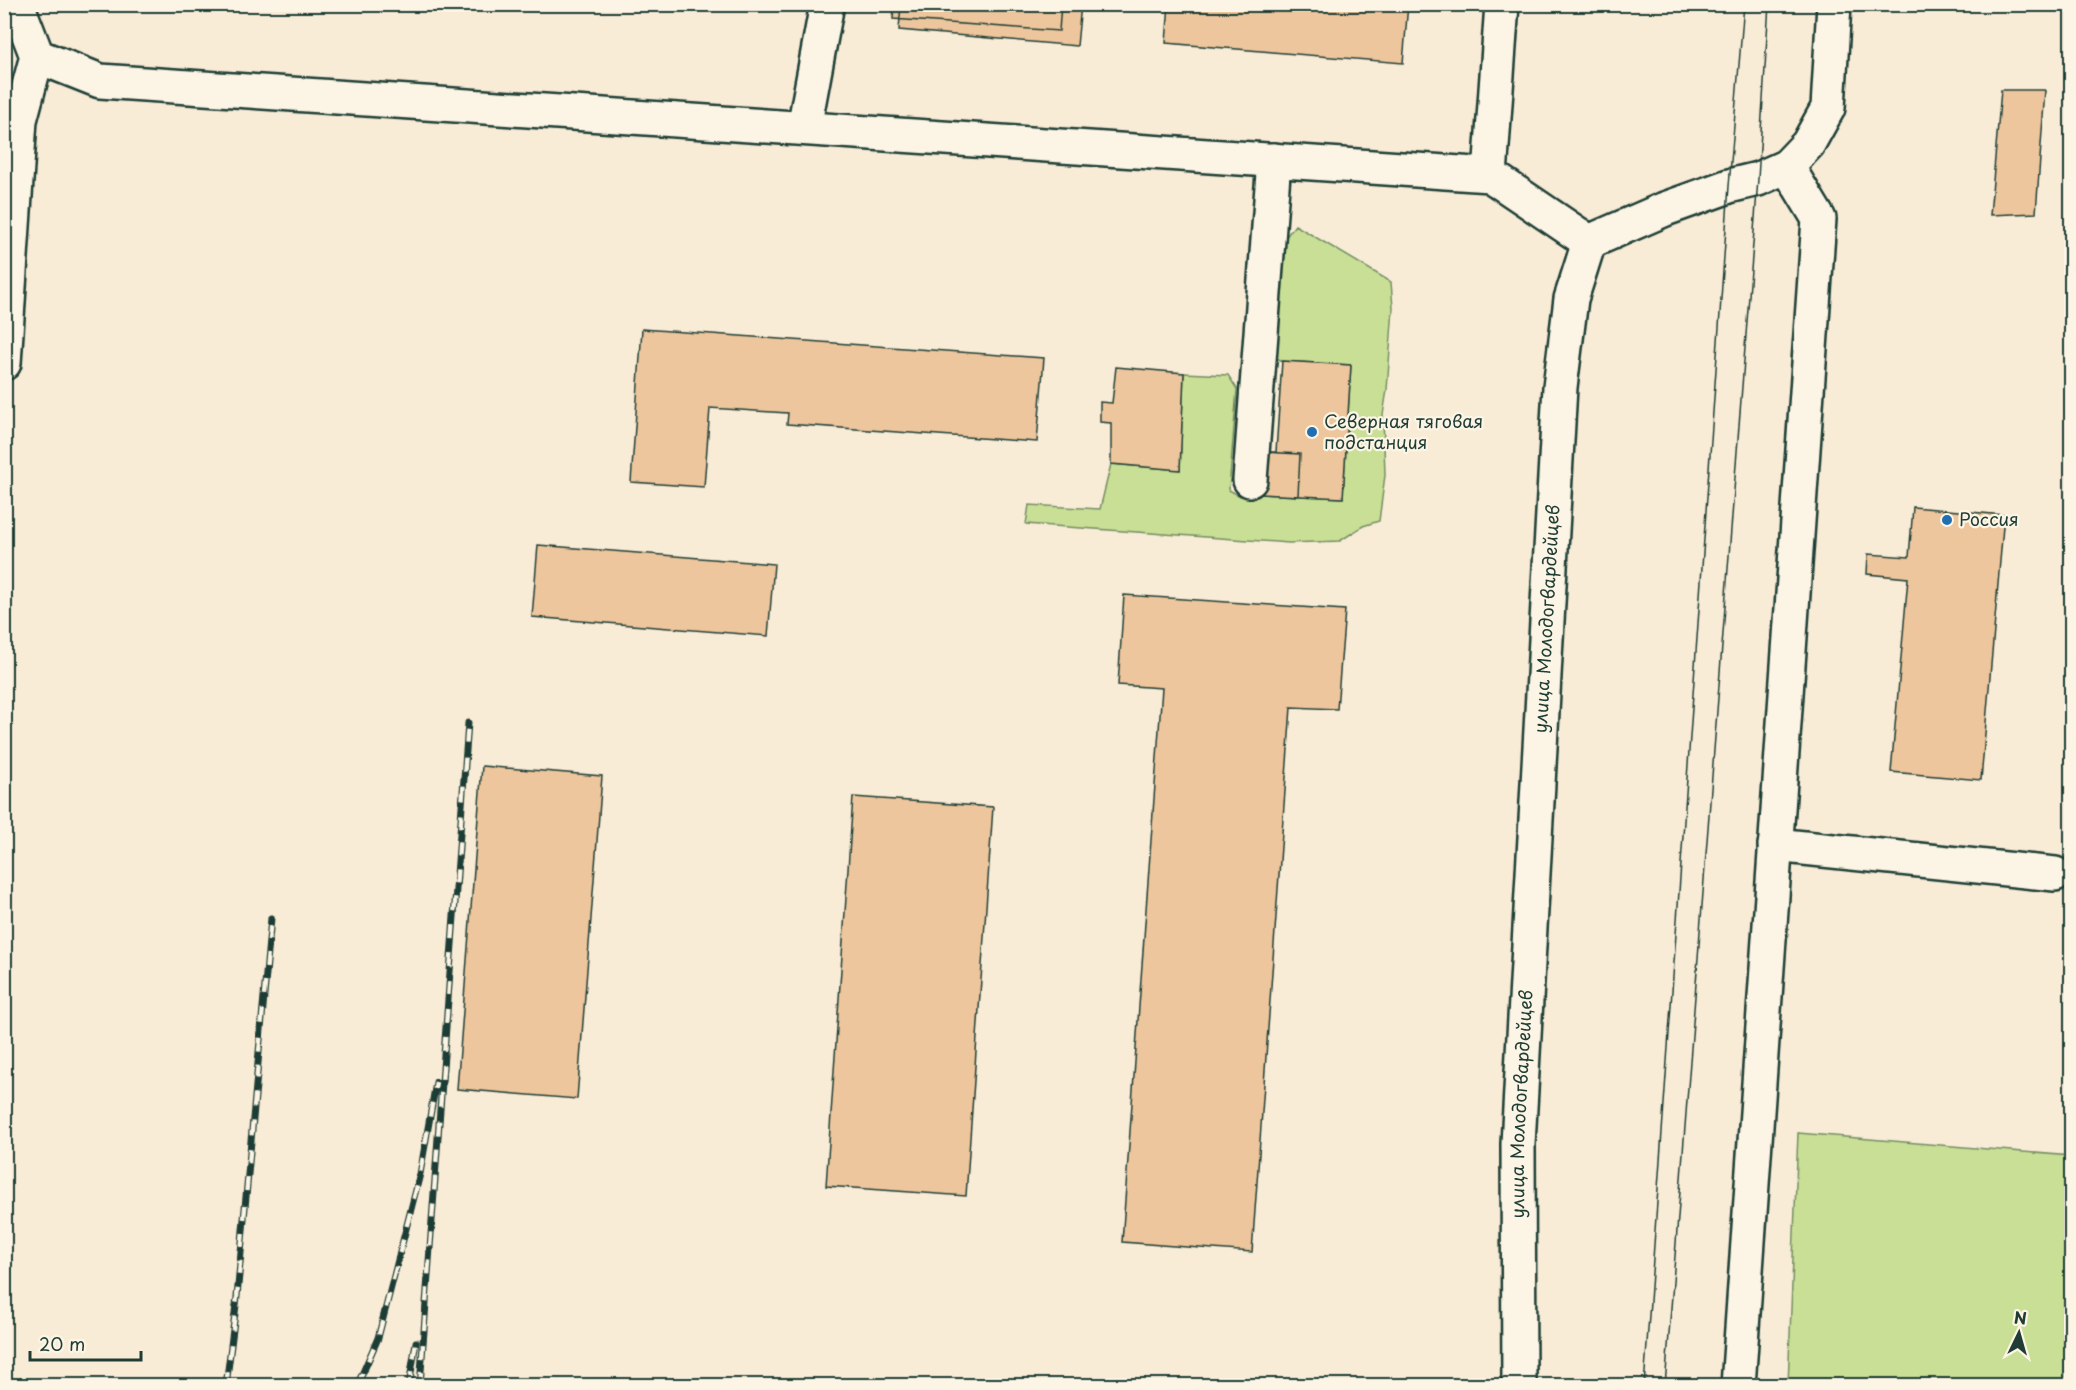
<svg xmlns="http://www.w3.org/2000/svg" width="2076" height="1390" viewBox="0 0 2076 1390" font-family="'Playpen Sans',sans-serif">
	<rect width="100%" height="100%" fill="#f9ecd7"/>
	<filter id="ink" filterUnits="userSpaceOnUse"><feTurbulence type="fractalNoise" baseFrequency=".0167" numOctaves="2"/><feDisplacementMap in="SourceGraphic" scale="12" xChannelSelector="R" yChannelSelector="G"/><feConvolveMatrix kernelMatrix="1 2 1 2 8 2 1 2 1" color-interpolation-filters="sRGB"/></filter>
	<g filter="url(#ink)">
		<path fill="#c8df95" stroke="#748e64" stroke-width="1.5" d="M1295 225 1391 282 1393 308 1387 390 1383 415 1385 475 1379 521 1363 526 1340 541 1289 543 1026 524 1029 505 1100 509 1111 464 1180 470 1184 373 1228 375 1237 389 1229 490 1240 496 1260 494 1343 498 1351 365 1282 361 1275 357 1285 238Z
			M1798 1133 2071 1156V1385H1788Z"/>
		<path fill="#eec69d" stroke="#1f3d34" stroke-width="1.5" d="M894 4H1061L1059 31 893 19Z
			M901 4H1081L1077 46 899 30Z
			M1169 4H1408L1403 63 1166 43Z
			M2001 90H2045L2036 213 1990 215Z
			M642 329 1044 358 1037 442 787 424 788 413 710 408 704 487 631 482Z
			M1282 361 1351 365 1343 498 1260 494 1263 452H1276Z
			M1116 367 1184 373 1180 470 1111 464V423L1100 422V402L1112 403Z
			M1263 452 1300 454 1298 496 1260 494Z
			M1913 507 2004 515 1981 780 1891 772 1908 578 1867 574 1868 554 1909 557Z
			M538 545 774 564 768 636 532 617Z
			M1124 595 1345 610 1337 709 1291 707 1252 1252 1122 1242 1162 688 1118 685Z
			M482 766 602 776 577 1099 457 1089Z
			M853 797 993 807 966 1196 826 1186Z"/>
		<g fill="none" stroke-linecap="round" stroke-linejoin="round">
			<g stroke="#1f3d34" stroke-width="38">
				<g id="minor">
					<path d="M17 4 37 56 100 81 1490 175 1589 242"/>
					<path d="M804 128 827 4"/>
					<path d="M1490 175 1502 4"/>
					<path d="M4 363 20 120 37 56"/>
					<path d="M1250 480 1274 160"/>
					<path d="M1775 845 2055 874"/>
					<path id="s1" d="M1519 1386 1518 1144 1560 387 1571 299 1589 242 1665 209 1729 186 1758 179 1787 166 1808 144 1828 108 1834 4"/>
					<path d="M1738 1386 1819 219 1787 166"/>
				</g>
			</g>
			<use href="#minor" stroke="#fcf5e5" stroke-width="33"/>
			<path stroke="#1f3d34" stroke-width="1.5" d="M1644 1386 1729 186 1744 4
				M1665 1386 1758 179 1769 4"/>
			<g stroke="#1f3d34" stroke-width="7">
				<path id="rail" d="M226 1386 237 1297 271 918
					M357 1386 378 1338 420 1174 436 1082
					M409 1386 416 1342
					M420 1386 468 723"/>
			</g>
			<use href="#rail" stroke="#fcf5e5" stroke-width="4.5" stroke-dasharray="14" stroke-linecap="butt"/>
		</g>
	</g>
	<g fill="#1f6fb2" stroke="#fcf5e5" stroke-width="2">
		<circle cx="1312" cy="432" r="6"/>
		<circle cx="1947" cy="520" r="6"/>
	</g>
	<g text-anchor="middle" stroke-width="4.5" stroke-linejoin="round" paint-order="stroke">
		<g font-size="18" fill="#1f3d34" stroke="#fcf5e5" text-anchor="start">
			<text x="1324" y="428">Северная тяговая<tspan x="1324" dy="21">подстанция</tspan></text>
			<text x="1959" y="526">Россия</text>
		</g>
		<g font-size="18" fill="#1f3d34" stroke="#fcf5e5">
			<text dy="6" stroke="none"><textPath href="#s1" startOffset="768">улица Молодогвардейцев</textPath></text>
			<text dy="6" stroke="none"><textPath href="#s1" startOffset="282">улица Молодогвардейцев</textPath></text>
		</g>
	</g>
	<rect width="2076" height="1390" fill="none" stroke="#fcf5e5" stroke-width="24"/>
	<rect x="12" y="12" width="2052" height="1366" fill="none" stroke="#1f3d34" stroke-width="2" filter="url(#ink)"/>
	<g transform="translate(2019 1333) rotate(5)" stroke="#fcf5e5" stroke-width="4.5" paint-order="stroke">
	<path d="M0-4.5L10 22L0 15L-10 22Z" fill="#1f3d34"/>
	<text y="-9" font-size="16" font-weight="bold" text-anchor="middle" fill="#1f3d34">N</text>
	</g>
	<path d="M30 1351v9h111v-9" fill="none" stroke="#1f3d34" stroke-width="3"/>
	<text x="39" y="1351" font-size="18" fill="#1f3d34" stroke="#fcf5e5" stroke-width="4.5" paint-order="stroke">20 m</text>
</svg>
